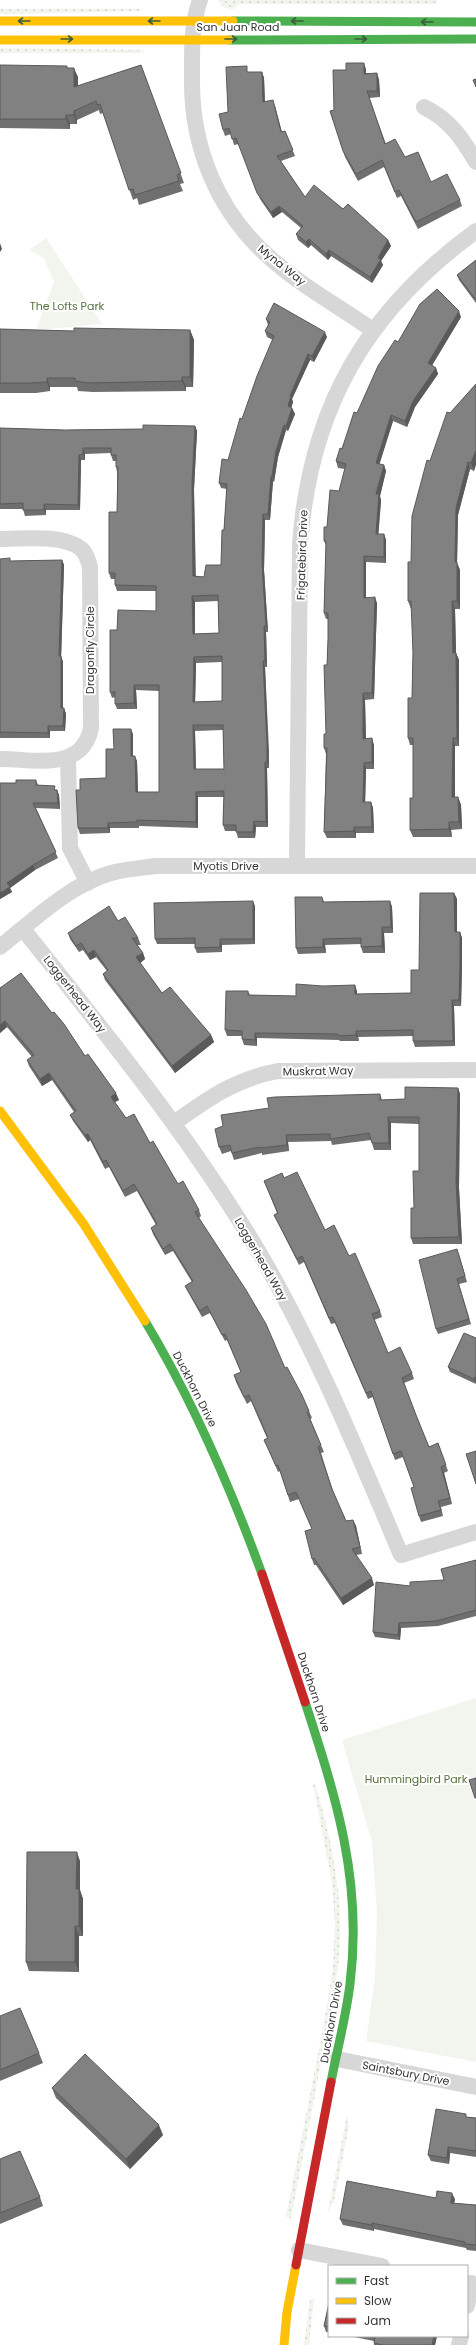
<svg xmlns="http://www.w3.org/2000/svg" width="476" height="2345" viewBox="0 0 476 2345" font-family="Poppins,sans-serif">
	<defs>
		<pattern id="grass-dots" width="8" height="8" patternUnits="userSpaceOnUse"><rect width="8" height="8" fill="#f1f5ed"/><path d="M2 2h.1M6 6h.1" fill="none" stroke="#cfd2cc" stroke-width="1.8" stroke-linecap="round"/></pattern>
	</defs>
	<rect width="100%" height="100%" fill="#fff"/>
	<path fill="url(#grass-dots)" d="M218 0H437V4H238L234 9C227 9 221 7 218 0Z
		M0 9H140L143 11 0 14Z
		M0 48 145 50 139 53H0Z
		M313 1784H315C330 1833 341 1883 340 1935 339 1979 329 2021 321 2063 311 2115 301 2166 291 2218L286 2217 325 2018 333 1967 335 1924 332 1882Z
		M347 2115 349 2126 334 2201 328 2212Z
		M310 2299H314L309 2345H304Z"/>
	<path fill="#f1f5ed" d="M46 238 102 324 36 330 54 282 44 258 29 250Z
		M476 1698V2062L366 2041 375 1978 377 1912 372 1842 342 1740Z"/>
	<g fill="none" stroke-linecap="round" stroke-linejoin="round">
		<path stroke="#d7d7d7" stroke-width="16" d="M200 0C191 26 192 51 192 78 191 146 217 211 269 257 300 285 338 306 373 330
			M424 107C450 120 462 138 476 162
			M0 539C22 539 62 534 80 548 86 552 88 560 90 567L91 728C82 772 35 759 0 759
			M68 758 70 848 88 883
			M297 866 300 544C310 408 366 311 476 231
			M23 929C106 1034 191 1138 260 1254 316 1350 358 1453 401 1555L476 1532
			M0 947C34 920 69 885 111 873 126 869 141 868 156 866H476
			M174 1123C209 1098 235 1079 278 1071L476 1070
			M337 2059 476 2087
			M299 2250 382 2266
			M467 2306 471 2283
			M459 2345 461 2336"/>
		<path stroke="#4caf50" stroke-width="9" d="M233 21 476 22
			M229 40 476 39
			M145 1321C193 1401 230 1486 262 1574
			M305 1702C336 1797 363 1881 350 1984 346 2017 337 2050 331 2082"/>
		<path stroke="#ffc107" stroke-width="9" d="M0 21H233
			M0 40H229
			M0 1111 83 1223 145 1321
			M284 2345 287 2312 296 2265"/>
		<path stroke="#c62828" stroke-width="9" d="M262 1574 305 1702
			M296 2265 331 2082"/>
	</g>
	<path fill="#6f6f6f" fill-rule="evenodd" d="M0 65 67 68 78 77V86L141 65 184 183 180 184 183 191 139 205 137 198 133 200 103 113 100 114 99 110 77 120V124H70V129L0 128Z
		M366 69V73H377L379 80 380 97 369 98 386 144 405 157 431 182 460 200 462 206 418 229 401 196 397 198 384 167 358 181 345 157 330 111 334 110 346 70Z
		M249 72H262L264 78 265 102 275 106 282 132 285 131 295 156 281 161 305 197 343 209 388 240 391 246 381 261 383 265 372 283 331 256 328 260 311 245 308 248 298 240 296 234 301 228 282 212 273 218 260 199 239 144 234 145 231 134 225 136 223 130 228 112Z
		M476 260V303L459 280 457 275Z
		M461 317 432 365 436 368 438 374 415 407 407 427 393 421 379 464 384 465 386 471 380 496 381 501 378 534H384L386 540V563L366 562V597L377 603 374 699 365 700 366 739 374 745V769H366L365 802H371L373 808 374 833H356V838H327L324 832 326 754 324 748 326 734 328 639V619H326L324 613 326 545 324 541 327 527 339 491 345 469 338 468 336 461 357 413 398 342Z
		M266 319 327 337 314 362 310 360 292 399 293 402 291 408H292L295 414 288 431 286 430 278 457 274 482 273 481 270 520H265L264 570 268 632H266L267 667H265L269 750V768H267L268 827H256L255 838H238L236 831H225L223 825 224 797H198V828L139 826V828H110V833L80 834 78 828 80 790 106 778 114 749 133 734V756L137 761 138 792H159V691L136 690 137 709H117L115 704V697L112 698 110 692 117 630 156 611V591H117L115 585V579H111L109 573 117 512V472L116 467V461H113L111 455V453L85 454V460H81L80 510H46V515L25 516 23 509H0V428L65 430 143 429 195 426 197 431 194 489 195 576 204 577 221 565 227 489 221 488 219 483 228 460 242 419 273 340 267 337 265 331 268 325ZM218 601 219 633 195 634V602ZM222 662V701L195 702 196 663ZM223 730 224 769H196L195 731Z
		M0 329 74 331 190 330 194 340 193 387H186V391L93 392 78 391 77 387H50V391L36 393H0Z
		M476 384 474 471 470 469 458 515 457 563 460 570V609H455L456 653 459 660V746H455V797H458L461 805 462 829 451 830 452 837H413L410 830 413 798V745H410L408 738 412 698 413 653 412 609H411L408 601 411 562 430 461 450 413Z
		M0 559 10 561 62 560 64 565 61 656 63 662V708H64L66 714 65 731H50V738H0Z
		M36 780 38 785 57 790 59 795 60 809 36 808 58 858 35 870 10 888 12 892 0 899 16 783Z
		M454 893 457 899V932H460L462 938V967L461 1006H454L455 1046 415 1047 413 1041V1036L358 1037 359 1041H340L339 1040 257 1038V1046L244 1045 242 1039V1036H227L225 1030 248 991 250 995 296 996 357 991V994L411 993 419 970Z
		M322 897 324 902 390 901 392 907 393 933H384L385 953H363L361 947V944L325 945 326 953 298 954 296 948Z
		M255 906V944L222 945V952L197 953 195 948V944H157L155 939Z
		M118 921 138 938 141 945H137L143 953 145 959 140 963 162 993 211 1035 214 1042 175 1073 105 980 103 974 107 971 96 957 90 960 83 950 79 952 70 939 68 933Z
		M0 988 52 1013 119 1100 115 1102 126 1118 150 1143 178 1184 199 1210 201 1216 199 1218 309 1411 312 1418 310 1419 324 1452 321 1453 333 1491 346 1521 353 1520 356 1526 362 1554 356 1555 374 1585 343 1605 316 1565H314L312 1559V1529L299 1499 290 1502 280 1471 278 1472 267 1446 264 1440 267 1438 251 1401 247 1404 236 1382 234 1375 241 1372 227 1340 225 1341 210 1313 202 1317 188 1292 185 1286 192 1282 173 1251 165 1255 153 1234 151 1228 156 1225 137 1191 125 1197 109 1167 105 1169 90 1140 88 1142 73 1121 70 1115 74 1112 52 1080 42 1086 29 1066 27 1060 32 1057 7 1027 0 1033Z
		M458 1088 460 1094 459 1188 462 1244H413L411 1238 414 1208 419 1171V1124L391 1123V1150H374L371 1140 332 1145 331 1141 288 1142 289 1151 262 1155V1153L234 1160 231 1151 222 1154 219 1147 380 1094 382 1100 405 1099Z
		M284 1178 325 1230 349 1256 380 1311 382 1317 374 1320 388 1353 412 1373 414 1379 404 1383 416 1415 429 1447 438 1443 448 1471 444 1473 452 1504 441 1507 443 1516 421 1522 419 1516 414 1487 403 1457 395 1460 373 1397 368 1399 335 1323 331 1324 304 1262 299 1265 274 1215 277 1213 264 1181Z
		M459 1254 467 1282 459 1284 471 1324 438 1334 436 1329Z
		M464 1333 476 1384 450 1372 448 1367Z
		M476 1560V1616L438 1626 401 1628 400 1640 375 1637 373 1632 410 1586 444 1580Z
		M80 1861V1890L83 1899V1936H79V1972L29 1971 26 1962Z
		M0 2016 39 2053 43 2063 0 2081Z
		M52 2088 163 2135 130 2169 56 2098Z
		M467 2117 476 2118V2157L450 2153 449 2164 431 2161 428 2155Z
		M0 2159 40 2197 43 2206 0 2224Z
		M436 2198 455 2199 454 2203 476 2205V2251L467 2250 466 2248 374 2229V2231L343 2225 340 2219Z
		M329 2303V2332H326L324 2326Z
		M349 2336H437L435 2345H374V2341Z"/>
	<path fill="#5a5a5a" d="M364 63 366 69V80L364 74Z
		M74 68 78 77V96L74 87Z
		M262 72 264 78 265 108 263 102Z
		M377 73 379 80 380 97 377 91Z
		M273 100 275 106 283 138 281 132Z
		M74 111 77 120V124L74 115Z
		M66 115 70 124V129L66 119Z
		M279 206 282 212 273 218 271 212Z
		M309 239 311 245 308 248 306 242Z
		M388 240 391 246 381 261 383 265 372 283 370 277 378 258Z
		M0 243 2 249 0 252Z
		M329 250 331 256 328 260 326 254Z
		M459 311 461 317 430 369 428 363Z
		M190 330 194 340 193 387 190 377Z
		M325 332 327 337 314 362 312 356Z
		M308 354 310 360 292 399 293 402 290 412 288 406 290 396Z
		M436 368 438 374 415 407 407 427 405 421 413 401Z
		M182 377 186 387V391L182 381Z
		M47 378 50 387V391L47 382Z
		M292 408 295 414 288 431 286 426Z
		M391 415 393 421 378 469 376 463Z
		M284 425 286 430 278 457 274 482 272 476 276 451Z
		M195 426 197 431 194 489 196 582 193 576 192 484Z
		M83 448 85 454V460L83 454Z
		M476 450V465L474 471 471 463Z
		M79 455 81 460 80 510 78 505Z
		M468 462 470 469 458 515 457 563 460 570V609L457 601 455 562 456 508Z
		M384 465 386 471 380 496 381 501 378 540 376 534V494Z
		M271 476 273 481 270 520 268 514Z
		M44 504 46 510V515L44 510Z
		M263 514 265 520 264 570 268 632 266 626 262 564Z
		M384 534 386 540V563L384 557Z
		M364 556 366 562V604L364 598Z
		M62 560 64 565 61 662 59 656Z
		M192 596 195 602V639L193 634Z
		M375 597 377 603 374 699 372 693Z
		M452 601 455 609 456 653 459 660V746L457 738 453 653Z
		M264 626 266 632 267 667 265 661Z
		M61 656 63 662V714L61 708Z
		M194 657 196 663 195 707 193 702Z
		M263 661 265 667 269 768 267 762Z
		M134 685 136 690 137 709 134 703Z
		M363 693 365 700 366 745 363 739Z
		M64 708 66 714 65 731 63 726Z
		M193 725 195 731 196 775 194 769Z
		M48 726 50 731V738L48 733Z
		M131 729 133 734V761L131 756Z
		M372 738 374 745V769L372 762Z
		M453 738 455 746V805L452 797Z
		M135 756 137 761 138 798 136 792Z
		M265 762 267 768 268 827 266 822Z
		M364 763 366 769 365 808 363 802Z
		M57 790 59 795 60 809 58 803Z
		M196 792 198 797V828L196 822Z
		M458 797 461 805 462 829 459 822Z
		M371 802 373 808 374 833 372 827Z
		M254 821 256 827 255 838 253 832Z
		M449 822 451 830 452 837 449 829Z
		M108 823 110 828V833L108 828Z
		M354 827 356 833V838L354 831Z
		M33 865 35 870 10 888 12 892 0 899V893L7 883Z
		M454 893 457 899V938L455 932Z
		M253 901 255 906V944L253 939Z
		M390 901 392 907 393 933 391 927Z
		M382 927 384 933 385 953 382 946Z
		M460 932 462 938V967L461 1006 459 1000Z
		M220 939 222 945V952L220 947Z
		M323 939 325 945 326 953 323 947Z
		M94 950 96 957 90 960 88 954Z
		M143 953 145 959 139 964 136 957Z
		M355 985 357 991V1000L355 994Z
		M452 1000 454 1006 455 1046 453 1041Z
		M5 1021 7 1027 0 1033V1025Z
		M356 1031 358 1037 359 1041 356 1035Z
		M255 1033 257 1038V1046L255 1040Z
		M211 1035 214 1042 175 1073 172 1066Z
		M49 1073 52 1080 42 1086 40 1079Z
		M458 1088 460 1094 459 1188 462 1244 459 1237 456 1182Z
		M116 1093 119 1100 113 1103 111 1097Z
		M388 1117 391 1123V1150L389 1143Z
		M88 1134 90 1140 88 1142 85 1135Z
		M286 1135 288 1142 289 1151 287 1145Z
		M476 1375V1384L474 1379Z
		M441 1467 444 1473 452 1504 450 1498Z
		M353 1520 356 1526 362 1554 360 1547Z
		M372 1578 374 1585 343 1605 341 1598Z
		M399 1623 401 1628 400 1640 398 1635Z
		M77 1852 80 1861V1890L83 1899V1936L79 1926 76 1889Z
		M75 1926 79 1936V1972L75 1962Z
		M159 2125 163 2135 130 2169 126 2159Z
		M448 2147 450 2153 449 2164 447 2158Z
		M452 2193 455 2199 453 2209 451 2203Z
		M372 2223 374 2229V2231L372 2225Z
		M434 2336H437L435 2345H432Z"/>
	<path fill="#818181" stroke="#5a5a5a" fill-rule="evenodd" d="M346 63H364V74L377 73V91H367L385 144 395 139 405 157 418 152 431 182 447 174 460 200 416 222 399 190 395 192 382 160 356 174 343 151 330 111 334 110 333 70H346Z
		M0 65 67 66V68H74V87L141 65 181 173 177 175 179 181 135 195 133 189 129 190 100 104 97 105 96 101 74 111V115H66V119H0Z
		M247 66V72H262L263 102 273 100 281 132 285 131 293 150 277 156 305 197 314 185 343 209 348 204 388 240 378 258 381 259 370 277 329 250 326 254 309 239 306 242 296 234 303 226 279 206 271 212 257 193 236 138 232 139 229 128 223 130 219 114 228 112 226 67Z
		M476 79V87L473 80Z
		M476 260V300L457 275Z
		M437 289 459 311 428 363 436 368 413 401 405 421 391 415 376 463 384 465 376 494H379L376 534H384V557L364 556V598L375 597 372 693H363V739L372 738V762L364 763 363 802H371L372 827H354V831L324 832 327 748H324V734H326L324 665H327L328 639V613H324L326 541H324V527H327L330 490 339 491 346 464 336 461 340 448 342 449 354 412 357 413 378 366 395 340 398 342 420 304Z
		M274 303 325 332 312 356 308 354 290 396H291L288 406 292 408 286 426 284 425 276 451 272 476H271L268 514H263L262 564 266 626H264L265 661H263L267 744V762H265L266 822 254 821 253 832H236V825H223L224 791 196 792V822L137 820V822L108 823V828H78L76 790H80V779L106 778V749H114L113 729H131V756H135L136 792H159V685H134V703L115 704V692H110V630H117L118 610 156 611V586L115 585V573H109V512H117L118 467H116V455H111V448H83V454L79 455 78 505 44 504V510H23V503L0 504V428L65 430 143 429V425L195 426 192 484 193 576 204 577 206 565H221L222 530H224L227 484 219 483 222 459 228 460 240 418 242 419 257 376 274 336 265 331 270 322 266 319ZM218 595 219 633 193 634 192 596ZM222 656V701L193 702 194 657ZM193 725H223L224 769H194Z
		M74 328 190 330V377H182V381L89 383 75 381V378H47V382L32 383H0V329L74 331Z
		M476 384V450L471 463 468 462 456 508 455 562H457V601H452L453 653H456L457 738H453L452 797H458L459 822H449V829L410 830V798H413V738H408V698H412L413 653 411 601H408V562H411L412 516 427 460 430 461 447 412 450 413Z
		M10 558V561L62 560 59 656H61V708H64L63 726H48V733L0 732V559Z
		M16 780H36V785L55 786 54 790H57L58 803H33L56 852 33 865 7 883 10 887 0 893V783H16Z
		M420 893H454L455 932H460V961L459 1000H452L453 1041H413V1030L356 1031V1035L338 1036V1034L255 1033V1040L242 1039V1031L225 1030 226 991H248V995L296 996V984L323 986 355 985V994L411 993V970H419Z
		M295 897H322L323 902 390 901 391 927H382V946L361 947V938L323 939V947L296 948Z
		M253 901V939H220V947L195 948V938L155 939 154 903Z
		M109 906 118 921 125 917 138 938H132L143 953 136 957 162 993 170 987 211 1035 172 1066 103 974 108 970 94 950 88 954 81 943 76 946 68 933Z
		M21 973 52 1013 54 1012 64 1024 85 1056 88 1054 116 1093 111 1097 126 1118 134 1114 150 1143 153 1141 178 1184 183 1181 199 1210 195 1212 246 1290 266 1324 285 1368 287 1367 302 1395 309 1411 307 1412 321 1445 318 1447 332 1489 346 1521 353 1520 360 1547 352 1549 372 1578 341 1598 314 1558 312 1559 305 1531 312 1529 296 1492 288 1495 278 1465 276 1466 264 1440 268 1438 249 1395 244 1397 234 1375 241 1372 225 1334 222 1335 207 1306 200 1311 185 1286 193 1281 170 1244 163 1249 151 1228 157 1224 134 1184 123 1191 106 1160 103 1162 88 1134 85 1135 70 1115 76 1111 49 1073 40 1079 27 1060 34 1055 5 1021 0 1025V988Z
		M405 1087 458 1088 456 1182 459 1237 411 1238V1208H414L413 1171H419V1117H388L389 1143H372L369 1133 330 1139V1134L286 1135 287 1145 260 1148 259 1147 232 1153 230 1145 219 1147 215 1129 223 1126 221 1115 269 1108 267 1098 275 1097 380 1094V1100L405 1099Z
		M297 1172 325 1230 334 1225 349 1256 355 1253 380 1311 372 1314 388 1353 400 1347 412 1373 402 1378 416 1415 429 1447 438 1443 446 1465 441 1467 450 1498 438 1501 441 1510 419 1516 411 1488 414 1487 401 1451 393 1454 371 1391 366 1393 333 1317 329 1318 302 1256 297 1259 274 1215 278 1213 264 1181 282 1173 284 1178Z
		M457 1249 465 1276 457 1279 469 1319 436 1329 419 1260Z
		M464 1333 476 1338V1375L474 1379 448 1367Z
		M476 1451V1484L466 1454Z
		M476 1560V1610L436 1621 399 1623 398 1635 373 1632 376 1582 410 1586V1582L444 1580 441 1569Z
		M476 1778V1798H475L469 1780Z
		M27 1852H77L76 1889H79V1926H75V1962H26Z
		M20 2008 39 2053 0 2070V2016Z
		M85 2054 159 2125 126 2159 52 2088Z
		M436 2109 466 2114V2117L476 2118V2151L448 2147 447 2158 428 2155Z
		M20 2151 40 2197 0 2213V2159Z
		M347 2181 436 2198 437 2191 452 2193 451 2203 476 2205V2245L465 2244V2242L372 2223V2225L340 2219Z
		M329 2303V2327L324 2326Z
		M374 2336H434L432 2345H382L374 2343 375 2336Z"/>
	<defs><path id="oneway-shaft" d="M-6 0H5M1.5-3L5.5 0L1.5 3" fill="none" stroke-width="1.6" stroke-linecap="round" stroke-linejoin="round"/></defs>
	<g stroke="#3c5e3d">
		<use href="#oneway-shaft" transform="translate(24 21) rotate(180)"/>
		<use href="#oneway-shaft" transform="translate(154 21) rotate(180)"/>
		<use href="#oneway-shaft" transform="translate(297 21) rotate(-180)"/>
		<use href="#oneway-shaft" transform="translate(427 22) rotate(-180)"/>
		<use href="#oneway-shaft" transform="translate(67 39)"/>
		<use href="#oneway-shaft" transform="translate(231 39)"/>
		<use href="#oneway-shaft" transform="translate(361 39)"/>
	</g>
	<g text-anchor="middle" stroke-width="4" stroke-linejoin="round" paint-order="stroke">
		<g font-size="11" fill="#333" stroke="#fff">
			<text x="238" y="31">San Juan Road</text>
			<text transform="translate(282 265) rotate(39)" y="4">Myna Way</text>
			<text transform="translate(302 555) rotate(-88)" y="4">Frigatebird Drive</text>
			<text transform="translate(90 650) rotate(-90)" y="4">Dragonfly Circle</text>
			<text x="226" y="870">Myotis Drive</text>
			<text transform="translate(75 994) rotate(52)" y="4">Loggerhead Way</text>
			<text transform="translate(318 1071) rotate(-1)" y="4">Muskrat Way</text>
			<text transform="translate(261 1259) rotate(60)" y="4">Loggerhead Way</text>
			<text transform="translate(195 1389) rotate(63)" y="4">Duckhorn Drive</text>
			<text transform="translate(314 1692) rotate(72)" y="4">Duckhorn Drive</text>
			<text transform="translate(331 2022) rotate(-80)" y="4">Duckhorn Drive</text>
			<text transform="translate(406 2073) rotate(11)" y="4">Saintsbury Drive</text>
		</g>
		<g font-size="11" fill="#56703f" stroke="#fff">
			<text x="67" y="310">The Lofts Park</text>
			<text x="416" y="1783">Hummingbird Park</text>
		</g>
	</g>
	<rect x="328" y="2265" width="140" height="72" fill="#ffffff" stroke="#adadad"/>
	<rect x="336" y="2278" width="20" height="6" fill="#4caf50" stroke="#adadad"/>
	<text x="364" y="2285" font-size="12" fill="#333333">Fast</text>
	<rect x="336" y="2298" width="20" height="6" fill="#ffc107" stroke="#adadad"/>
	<text x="364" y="2305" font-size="12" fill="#333333">Slow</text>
	<rect x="336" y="2318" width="20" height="6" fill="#c62828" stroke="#adadad"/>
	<text x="364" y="2325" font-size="12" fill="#333333">Jam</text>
</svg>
